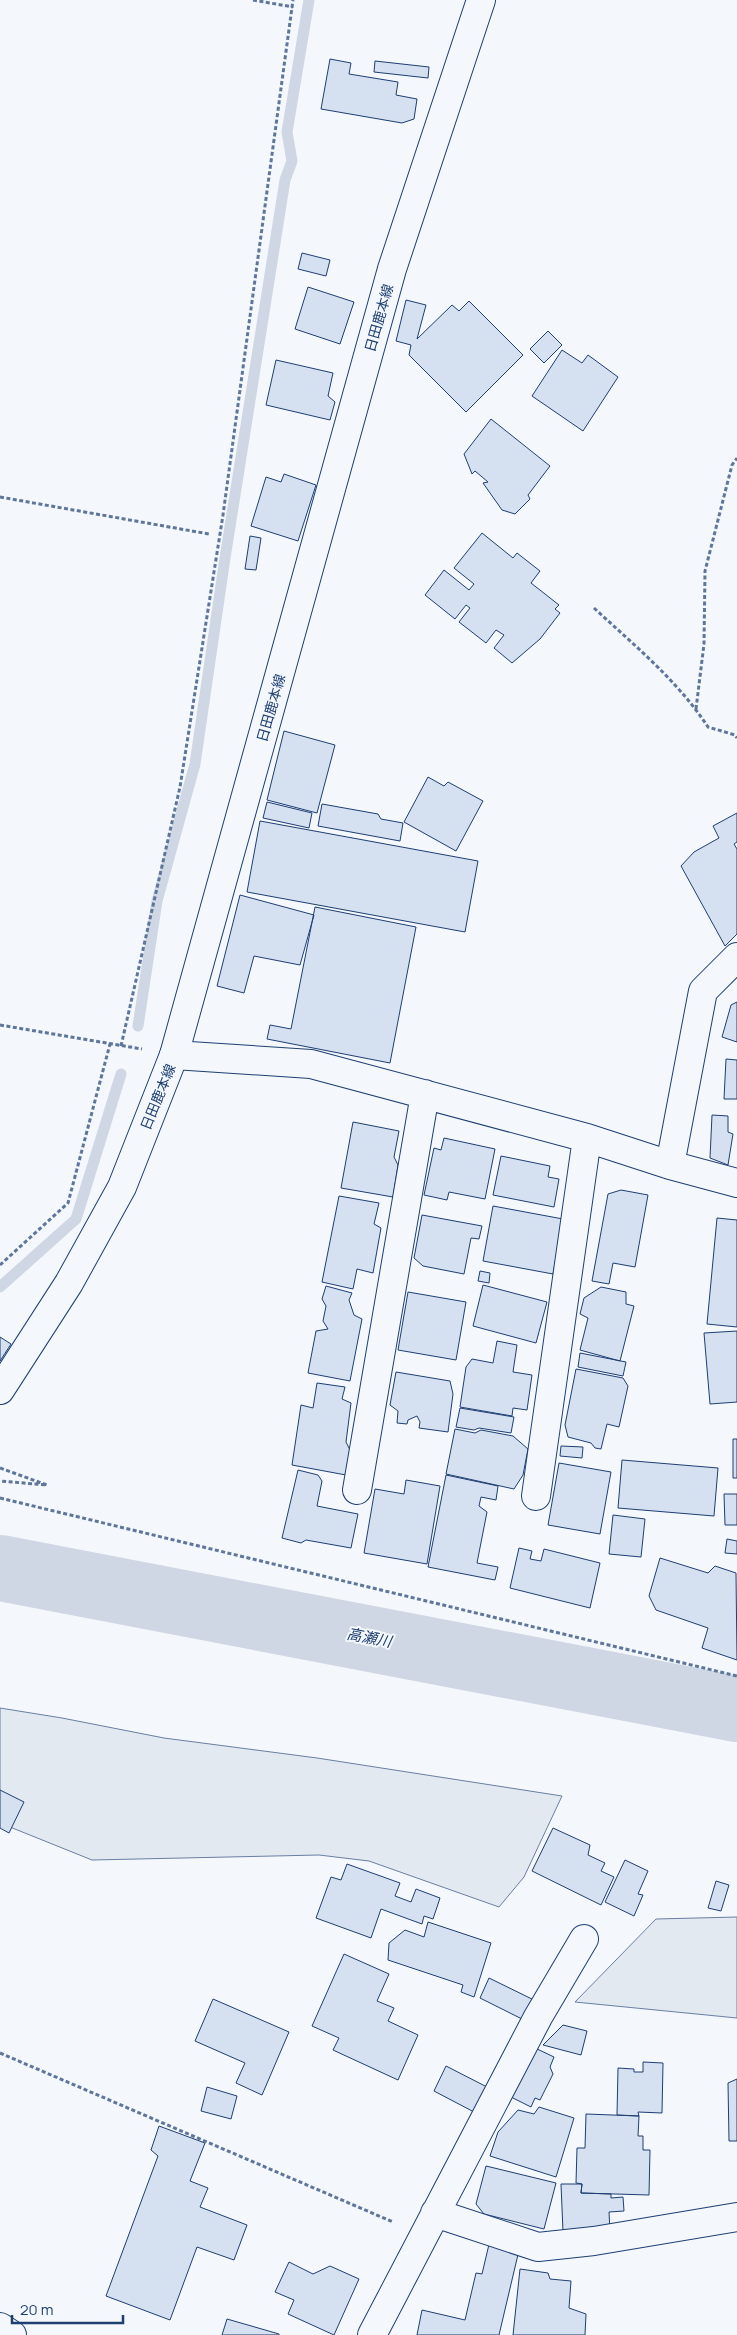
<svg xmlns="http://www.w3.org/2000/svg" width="737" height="2335" viewBox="0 0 737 2335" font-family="Manrope,'Noto Sans JP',sans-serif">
	<rect width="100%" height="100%" fill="#f4f7fb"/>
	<path fill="#e3e9f0" stroke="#687fa3" d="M0 1708 62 1718 164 1738 317 1758 562 1796 524 1877 499 1907 369 1861 319 1855 92 1860 0 1823Z
		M737 1917V2018L575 2002 656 1919Z"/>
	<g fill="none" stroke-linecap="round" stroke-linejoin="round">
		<path stroke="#cfd7e4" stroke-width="11" d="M138 1026 157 901 195 764 225 558 285 180 292 161 287 132 309 0
			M0 1287 76 1219 121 1074"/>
		<path stroke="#cfd7e4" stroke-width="66" d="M0 1568 737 1709"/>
	</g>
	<path fill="#d5e0f0" stroke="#1d3f73" d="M330 59 351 63 349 74 398 82 396 95 417 99 414 119 402 123 321 109Z
		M375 61 429 67 428 78 374 72Z
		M302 253 330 260 326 276 298 269Z
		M308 287 354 302 340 344 295 329Z
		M406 300 426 305 417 339 452 305 459 311 469 301 523 355 466 412 409 355 411 345 396 341Z
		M548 331 562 345 544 363 530 349Z
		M562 350 582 363 588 355 618 377 583 431 532 396Z
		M276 360 333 373 328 396 335 402 330 420 266 405Z
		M491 419 550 466 528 495 530 499 515 514 502 510 483 483 488 482 475 471 472 474 464 454Z
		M284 474 316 485 298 541 251 526 266 477 281 482Z
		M482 533 513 558 517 553 540 571 531 583 559 605 555 609 560 613 540 639 512 663 494 648 504 635 496 630 486 643 459 622 470 608 466 605 455 619 425 595 444 570 469 590 474 584 454 568Z
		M250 536 261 538 256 570 245 569Z
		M284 731 335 745 317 813 267 800Z
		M428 777 444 786 448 782 483 801 456 851 404 822Z
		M267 802 312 813 309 828 263 818Z
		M322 804 378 814 381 819 403 823 400 841 318 826Z
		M737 813V842L734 844 737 849V934L725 946 681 866 694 852 719 838 713 826Z
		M260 821 478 861 465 932 247 892Z
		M240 895 314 915 300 965 254 956 244 993 217 986Z
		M315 907 416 927 390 1063 267 1039 270 1025 291 1029Z
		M737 1002V1042L722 1037 731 1005Z
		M726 1059 737 1060V1099H724Z
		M712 1115 728 1116V1132L733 1134 728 1165 710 1158Z
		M353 1122 399 1131 394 1157 398 1165 393 1197 341 1188Z
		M444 1138 495 1149 485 1199 449 1192 447 1200 424 1195 434 1148 441 1150Z
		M501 1156 550 1166 548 1177 559 1179 554 1207 493 1195Z
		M621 1190 648 1195 635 1267 613 1263 609 1284 592 1281 608 1194Z
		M339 1196 379 1203 374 1224 381 1228 373 1273 357 1269 353 1289 322 1282Z
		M493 1206 563 1219 553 1274 483 1261Z
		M422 1215 482 1226 479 1239 471 1238 464 1274 423 1266 414 1258Z
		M717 1218 737 1220V1327L707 1324Z
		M480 1271 490 1273 489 1283 478 1281Z
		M483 1285 547 1302 536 1343 473 1326Z
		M326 1286 352 1293 349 1300 354 1315 362 1319 350 1381 308 1373 316 1331 328 1329 323 1321 326 1306 322 1299Z
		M601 1287 626 1292V1304L634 1306 620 1361 580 1350 588 1318 580 1314 584 1298Z
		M408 1292 466 1302 456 1360 398 1350Z
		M737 1331V1402L710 1404 704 1333Z
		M0 1337 11 1344 0 1361Z
		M497 1341 517 1345 513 1372 532 1375 527 1410 513 1408 512 1416 460 1407 466 1367 472 1359 493 1363Z
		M580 1353 626 1362 623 1376 578 1367Z
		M576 1369 623 1378 628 1386 619 1427 607 1424 601 1449 595 1448 591 1443 568 1437 565 1425Z
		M396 1372 450 1381 453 1394 448 1432 419 1428 420 1422 417 1416 408 1420 407 1424 397 1423 398 1411 390 1405Z
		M317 1383 345 1387 342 1399 351 1403 346 1442 350 1450 346 1475 292 1465 301 1405 313 1408Z
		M460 1408 514 1417 511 1433 479 1428 474 1430 456 1427Z
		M455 1429 475 1433 481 1430 513 1436 528 1449 523 1475 514 1489 446 1474Z
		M733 1439H737V1478H733Z
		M561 1446 583 1447 582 1458 560 1456Z
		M622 1460 718 1468 714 1516 618 1508Z
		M559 1463 611 1472 600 1534 548 1525Z
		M298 1470 318 1475 322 1481 317 1506 358 1514 351 1548 306 1540 301 1543 282 1538Z
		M446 1475 498 1486 496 1500 481 1497 479 1506 487 1512 477 1563 498 1567 495 1580 428 1567Z
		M406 1480 440 1486 427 1564 364 1553 375 1489 404 1494Z
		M724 1494H737V1525H725Z
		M613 1515 645 1519 641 1557 609 1554Z
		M727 1539 737 1541V1554L725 1553Z
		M519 1548 532 1551 530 1559 541 1561 544 1549 600 1563 590 1608 510 1588Z
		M660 1558 708 1573 715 1566 736 1573 737 1660 702 1648 708 1628 656 1610 649 1596Z
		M0 1790 24 1802 9 1833 0 1828Z
		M553 1828 590 1845 588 1855 605 1863 601 1871 614 1877 601 1905 532 1871Z
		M625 1860 648 1871 638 1894 643 1895 634 1916 605 1902Z
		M347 1864 400 1883 395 1896 411 1902 416 1889 440 1898 433 1919 424 1916 422 1924 381 1909 371 1938 316 1918 331 1877 341 1880Z
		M716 1881 729 1885 721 1911 708 1908Z
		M428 1922 491 1943 474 1997 461 1992 463 1985 388 1960 389 1943 405 1930 424 1937Z
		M344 1954 389 1974 377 2001 394 2008 388 2021 418 2035 398 2080 333 2050 339 2038 312 2026Z
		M489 1978 538 2002 528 2022 480 1998Z
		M213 1999 289 2032 262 2095 236 2083 245 2063 195 2041Z
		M563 2025 587 2031 581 2055 543 2045Z
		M535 2048 554 2057 550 2067 553 2074 540 2100 535 2098 531 2107 511 2097Z
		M643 2062 663 2063 662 2113 638 2112 639 2116 617 2115 618 2068 634 2069V2072H643Z
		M446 2066 487 2087 474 2112 434 2091Z
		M737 2079V2141H729L728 2083Z
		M207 2087 237 2096 231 2119 201 2111Z
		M539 2107 574 2118 556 2177 490 2156 498 2132 518 2110 534 2114Z
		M586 2114 639 2116 638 2136H643V2150H650L649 2195 581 2193 582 2184 576 2183 577 2148H585Z
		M159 2126 205 2143 190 2181 208 2188 200 2207 247 2225 234 2260 197 2247 170 2320 106 2296 158 2156 151 2150Z
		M486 2166 556 2183 544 2229 484 2214 476 2204Z
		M561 2184H582L581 2193 611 2194V2198L623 2197 624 2211 609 2212 610 2231 563 2232Z
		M490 2240 520 2246 499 2335H417L422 2310 465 2320 476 2273 482 2274Z
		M289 2262 313 2274 330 2266 359 2279 334 2335 288 2314 294 2300 275 2292Z
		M520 2269 548 2273 550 2279 571 2281 569 2308 586 2314 585 2335H513Z
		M227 2319 279 2334V2335H222Z"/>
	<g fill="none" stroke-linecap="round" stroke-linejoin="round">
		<g stroke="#1d3f73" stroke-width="30">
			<path id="minor" d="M174 1055 311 1064 587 1138 670 1165 737 1183
				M670 1165 703 991 737 957
				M357 1490 425 1094
				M536 1496 587 1138
				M435 2213 538 2247 594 2241 737 2217
				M0 2327 12 2335
				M372 2335 538 2017 584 1939"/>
		</g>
		<g stroke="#1d3f73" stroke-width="30">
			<path id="major" d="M0 1390 69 1283 122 1187 174 1055 392 269 481 0"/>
		</g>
		<path stroke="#5e769c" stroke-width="3" stroke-dasharray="4 2.5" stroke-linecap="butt" d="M253 0 293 7
			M0 497 209 534
			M594 608C635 646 677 680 708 727L735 735 737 738
			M696 709 704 644 705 571 732 465 737 458
			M0 1025 142 1049
			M121 1046 180 787 223 515 293 0
			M0 1265 68 1203 110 1044
			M0 1468 47 1485 0 1481
			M0 1498 737 1676
			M0 2053 393 2222"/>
		<use href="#minor" stroke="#f4f7fb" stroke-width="28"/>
		<use href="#major" stroke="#f4f7fb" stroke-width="28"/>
	</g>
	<g text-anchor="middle" stroke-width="4" stroke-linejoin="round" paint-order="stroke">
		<g font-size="14" fill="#1d3f73" stroke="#f4f7fb">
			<text transform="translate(379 318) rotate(-74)" y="5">日田鹿本線</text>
			<text transform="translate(271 708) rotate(-74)" y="5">日田鹿本線</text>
			<text transform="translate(158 1097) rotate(-68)" y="5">日田鹿本線</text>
		</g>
		<g font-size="15" font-style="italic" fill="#1d3f73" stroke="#f4f7fb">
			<text transform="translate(369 1638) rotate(11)" y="5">高瀬川</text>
		</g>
	</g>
	<path d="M12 2315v8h111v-8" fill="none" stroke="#1d3f73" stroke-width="2.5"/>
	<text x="20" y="2315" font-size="15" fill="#1d3f73" stroke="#f4f7fb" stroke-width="4" paint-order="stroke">20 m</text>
</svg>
